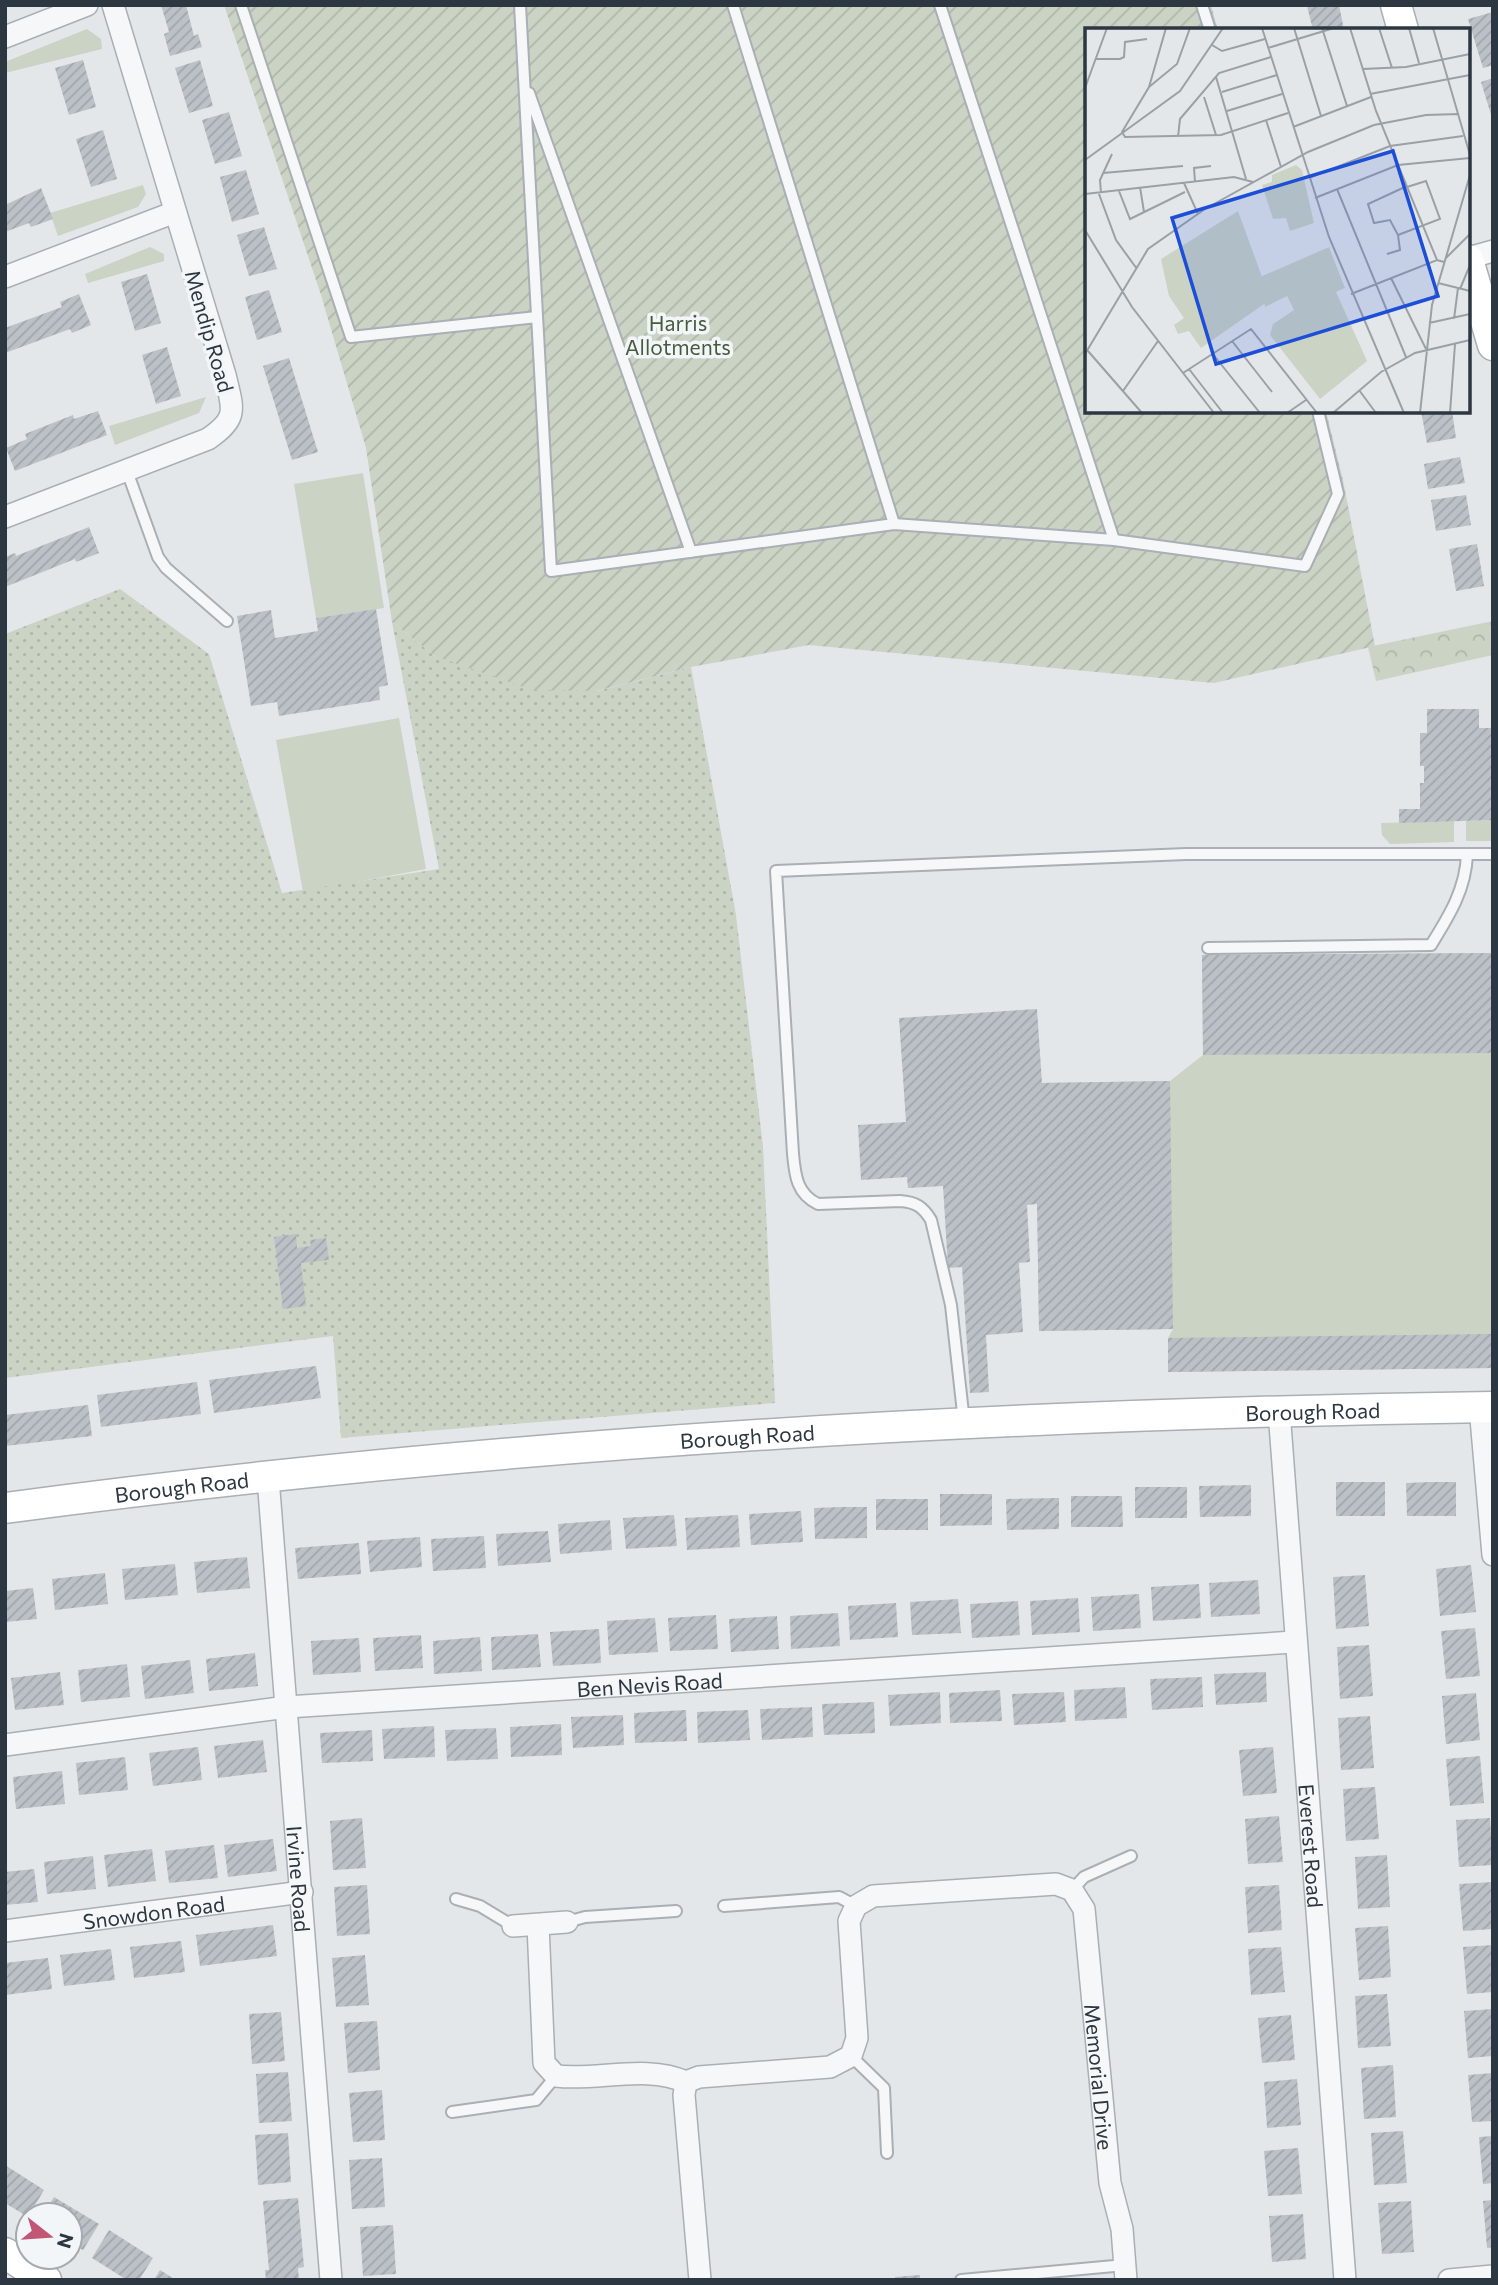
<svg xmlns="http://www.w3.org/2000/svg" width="1498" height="2285" font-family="Commissioner,sans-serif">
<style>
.grass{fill:#cbd3c5}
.forest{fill:url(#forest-crowns)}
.park{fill:url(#park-dots)}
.garden{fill:url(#garden-furrows)}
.building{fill:url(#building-hatch)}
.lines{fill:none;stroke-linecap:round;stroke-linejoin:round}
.lane-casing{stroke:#a9afb4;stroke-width:14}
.street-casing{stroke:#a9afb4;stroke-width:24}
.secondary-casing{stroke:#a9afb4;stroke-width:33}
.lane{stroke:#f6f7f9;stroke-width:10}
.street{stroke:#f6f7f9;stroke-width:21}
.secondary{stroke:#fff;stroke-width:30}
.labels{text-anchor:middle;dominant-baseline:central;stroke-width:7;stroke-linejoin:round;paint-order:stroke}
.park-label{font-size:21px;fill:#465b3b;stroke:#f3f6f8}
.street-label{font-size:21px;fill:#2d3741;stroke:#f3f6f8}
.inset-road{fill:none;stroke:#9aa1a6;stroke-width:2}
.view{fill:#1d4ed8;fill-opacity:0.15;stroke:#1d4ed8;stroke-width:3.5}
.inset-edge{fill:none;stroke:#2d3741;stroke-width:3.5}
</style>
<defs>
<pattern id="forest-crowns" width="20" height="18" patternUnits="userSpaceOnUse" patternTransform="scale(1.75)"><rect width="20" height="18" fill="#cbd3c5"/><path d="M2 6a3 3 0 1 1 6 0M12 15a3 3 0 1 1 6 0" fill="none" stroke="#afb6aa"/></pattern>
<pattern id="park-dots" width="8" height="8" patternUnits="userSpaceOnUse" patternTransform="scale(1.75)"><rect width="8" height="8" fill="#cbd3c5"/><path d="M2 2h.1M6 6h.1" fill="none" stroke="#afb6aa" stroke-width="1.8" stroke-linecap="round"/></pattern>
<pattern id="garden-furrows" width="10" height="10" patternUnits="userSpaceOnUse" patternTransform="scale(1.75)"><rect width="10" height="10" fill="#cbd3c5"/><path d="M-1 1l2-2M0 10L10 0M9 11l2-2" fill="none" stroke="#afb6aa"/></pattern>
<pattern id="building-hatch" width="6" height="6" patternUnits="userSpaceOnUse" patternTransform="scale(1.75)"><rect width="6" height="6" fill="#bbc1c6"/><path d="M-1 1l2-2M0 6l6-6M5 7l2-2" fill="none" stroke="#a1a6ab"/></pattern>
</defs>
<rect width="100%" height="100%" fill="#e3e7ea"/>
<path class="grass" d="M87,29L101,39L102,49L5,73V62Z
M143,185L146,194L138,207L58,236L50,213Z
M150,247L164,254V261L88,283L85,274Z
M206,397L199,413L115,445L109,426Z
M363,473L384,608L316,618L294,484Z
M399,718L426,869L303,892L276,740Z
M1493,820V841H1466V821Z
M1454,821V842L1390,844L1382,835L1381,823Z
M1493,953V1368L1168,1372V1338L1173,1329L1039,1331L1036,1083L1170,1081L1203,1055L1202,955Z"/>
<path class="forest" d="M1493,621V655L1376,681L1368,647Z"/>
<path class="park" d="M120,589L209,654L282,893L439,869L392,622L435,656L598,691L691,667L736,915L763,1147L775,1403L341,1438L333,1336L5,1378V634Z"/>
<path class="garden" d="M224,5H1211L1218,30H1087V411H1326L1343,480L1375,646L1214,683L809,645L691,667L597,691L532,690L435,656L392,622L366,448L321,295Z"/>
<path class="building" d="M161,5H186L194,36L198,34L202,47L170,56L164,34L169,32Z
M1339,5L1344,30H1313L1307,6Z
M1493,12V65L1483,68L1468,19Z
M83,60L96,107L69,115L55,68Z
M200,60L213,106L189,113L175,68Z
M1493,78V118H1492L1481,82Z
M229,112L242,156L215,164L202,120Z
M103,130L117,179L91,187L76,139Z
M246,170L259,214L232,222L220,177Z
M41,188L53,219L31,227L29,223L5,232V205Z
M264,227L277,269L249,276L237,235Z
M147,274L161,323L135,331L121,282Z
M269,290L282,332L257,340L245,297Z
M79,294L91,325L72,333L70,329L5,353V328L62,307L60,302Z
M167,347L181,396L156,404L142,355Z
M289,358L318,452L292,460L263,366Z
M98,411L107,435L15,471L6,448L27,439L25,434L73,415L74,419Z
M1421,411H1452L1456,438L1427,443Z
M1460,457L1465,483L1428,489L1424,464Z
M1466,495L1471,525L1436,531L1431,500Z
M89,527L99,553L76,562L75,559L5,587V557L15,553L16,556Z
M1477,544L1484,586L1456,591L1449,549Z
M376,609L388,685L379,687L380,700L279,716L277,702L251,706L237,616L271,610L275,638L318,631L316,618Z
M1427,709H1479V728H1493V820L1399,823V809H1420V783H1424V766H1420V733H1427Z
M1493,953V1053L1203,1055L1202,955Z
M1037,1009L1042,1083L1170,1081L1173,1329L1039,1331L1037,1204L1027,1205L1030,1262L1019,1263L1023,1332L986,1335L989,1392L970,1393L962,1267L948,1268L943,1186L908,1188L907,1177L861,1180L858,1125L906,1122L899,1018Z
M296,1234L297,1248L311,1246L310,1240L326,1238L329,1260L301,1263L306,1306L283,1309L274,1237Z
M1493,1334V1368L1168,1372V1338Z
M316,1366L321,1398L214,1413L209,1380Z
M197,1382L201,1414L101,1427L97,1395Z
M88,1405L92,1436L5,1446V1415Z
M1336,1482H1385V1516H1336Z
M1431,1482H1456V1516H1407L1406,1483Z
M1251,1485V1516L1200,1517L1199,1486Z
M1135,1487H1187V1518H1135Z
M940,1494H992V1525L940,1526Z
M1071,1496H1122L1123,1527H1071Z
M1059,1498V1529L1007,1530L1006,1499Z
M876,1499H928V1530H876Z
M841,1507H867V1538L815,1539L814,1508Z
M801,1511L803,1542L751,1545L749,1514Z
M674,1515L677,1546L626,1549L623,1518Z
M738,1515L740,1547L687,1550L685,1518Z
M610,1520L612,1550L560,1554L558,1524Z
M548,1531L551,1562L498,1566L496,1534Z
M484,1536L486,1568L433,1571L431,1539Z
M420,1537L422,1567L370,1572L367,1541Z
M359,1543L361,1574L298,1579L295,1548Z
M247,1557L250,1588L197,1593L194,1562Z
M175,1564L178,1595L125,1600L122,1569Z
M1471,1565L1476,1612L1440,1616L1436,1569Z
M105,1573L108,1604L55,1610L52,1579Z
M1365,1575L1369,1626L1336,1629L1333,1577Z
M1258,1580L1260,1614L1211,1617L1209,1583Z
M1199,1584L1201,1618L1153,1621L1151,1587Z
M33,1588L37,1619L5,1622V1591Z
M1139,1594L1141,1628L1093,1631L1091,1597Z
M1078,1598L1080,1632L1032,1635L1030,1601Z
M958,1599L961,1633L912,1635L910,1602Z
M1018,1601L1020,1635L972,1638L970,1604Z
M896,1603L898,1637L850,1640L848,1606Z
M838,1613L840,1646L791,1649L790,1616Z
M716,1615L718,1649L670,1651L668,1618Z
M777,1616L779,1649L731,1652L729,1619Z
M655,1618L658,1652L609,1655L607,1621Z
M1475,1628L1480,1676L1446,1679L1441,1631Z
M599,1629L601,1663L553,1666L550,1632Z
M538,1634L541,1667L492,1670L491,1637Z
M421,1635L423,1668L375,1671L373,1638Z
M480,1637L482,1671L434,1674L433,1641Z
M359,1638L361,1672L313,1675L311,1641Z
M1369,1645L1373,1696L1340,1699L1337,1647Z
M255,1653L258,1686L209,1691L206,1659Z
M190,1660L194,1693L145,1699L141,1666Z
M127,1664L130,1697L81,1702L78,1670Z
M60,1672L64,1705L15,1710L11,1678Z
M1266,1672L1267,1702L1216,1705L1214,1674Z
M1202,1677L1203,1707L1152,1710L1150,1679Z
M1125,1687L1127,1718L1075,1721L1074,1690Z
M1000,1690L1002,1721L950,1723L949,1693Z
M940,1692L941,1723L890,1726L888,1695Z
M1064,1692L1066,1722L1014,1725L1012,1694Z
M1476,1693L1480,1740L1446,1744L1442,1696Z
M874,1702L875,1733L824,1735L822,1704Z
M812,1707L813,1737L762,1740L760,1709Z
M686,1710L687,1741L635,1743L634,1713Z
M748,1710L750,1740L698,1743L697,1712Z
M623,1715L624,1745L573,1748L571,1717Z
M1370,1716L1374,1768L1341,1770L1338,1718Z
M561,1724L562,1755L511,1757L510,1727Z
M434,1726L435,1757L384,1759L382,1729Z
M496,1728L498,1759L447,1761L445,1730Z
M372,1730L373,1761L322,1763L320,1733Z
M263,1740L267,1772L218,1778L214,1746Z
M198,1747L202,1780L153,1786L149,1753Z
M1273,1747L1277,1793L1243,1796L1239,1750Z
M1480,1756L1484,1803L1450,1806L1446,1759Z
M125,1757L128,1790L79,1795L76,1763Z
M62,1771L65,1804L16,1809L13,1777Z
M1375,1787L1379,1839L1346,1841L1343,1789Z
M1279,1816L1283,1862L1248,1864L1245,1819Z
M362,1818L366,1868L333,1870L330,1821Z
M1490,1818L1493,1865L1459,1867L1456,1820Z
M273,1839L277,1871L228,1877L224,1845Z
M214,1845L218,1878L169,1883L165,1851Z
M152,1849L156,1881L108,1887L104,1855Z
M1387,1855L1390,1907L1358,1909L1355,1857Z
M93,1856L96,1889L47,1894L44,1862Z
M34,1869L38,1902L5,1905V1872Z
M1493,1882V1929L1463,1931L1459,1884Z
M367,1885L370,1934L337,1936L334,1887Z
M1279,1885L1282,1930L1248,1933L1245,1887Z
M273,1925L277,1956L200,1966L196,1935Z
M1388,1926L1391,1977L1359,1980L1355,1928Z
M181,1941L185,1972L134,1978L130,1947Z
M1493,1945V1992L1467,1994L1463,1947Z
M1281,1947L1285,1992L1251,1995L1248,1949Z
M111,1949L115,1980L64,1986L60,1955Z
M365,1955L369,2005L336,2007L332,1958Z
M48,1958L52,1989L5,1995V1963Z
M1387,1994L1391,2046L1358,2048L1355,1996Z
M1493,2009V2056L1468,2058L1464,2011Z
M281,2012L285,2061L252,2064L249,2014Z
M1291,2015L1295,2060L1262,2063L1258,2018Z
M377,2021L380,2070L348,2073L344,2023Z
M1393,2065L1396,2117L1364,2119L1361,2068Z
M288,2072L292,2121L259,2123L256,2074Z
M1493,2073V2121L1472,2122L1468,2075Z
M1297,2079L1301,2125L1267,2128L1264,2082Z
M382,2090L385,2140L353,2142L349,2093Z
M1403,2131L1407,2183L1374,2185L1371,2133Z
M288,2133L291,2182L258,2185L255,2135Z
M1493,2136V2183L1483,2184L1479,2137Z
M1298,2148L1302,2194L1268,2196L1264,2151Z
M382,2158L385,2207L352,2209L349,2160Z
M5,2165L44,2190L28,2217L5,2203Z
M54,2197L99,2224L83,2250L70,2242V2215H43Z
M298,2198L304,2267L298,2268L299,2280H266L265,2270H269L263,2201Z
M1493,2200V2247L1487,2248L1483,2201Z
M1411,2201L1414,2252L1382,2254L1378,2203Z
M1303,2214L1306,2259L1272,2262L1269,2216Z
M393,2225L396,2274L363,2276L360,2227Z
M109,2230L153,2258L139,2280H127L92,2258Z
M160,2270L176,2280H154Z
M920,2275V2280H896L895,2277Z"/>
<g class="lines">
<g class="lane-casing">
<path id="lane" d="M241,5L351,337L537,317
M520,5L551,571L894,524L1114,540L940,5
M733,5L894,524
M1202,5L1210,30
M529,93L691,552
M127,471L158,557L166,568L227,621
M1114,540L1305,566L1338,494L1318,411
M1208,948L1431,945C1449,916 1466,889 1467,854
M964,1422L951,1305L931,1220C923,1207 916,1202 900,1201L818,1204C797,1194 795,1176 793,1154L776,871L1186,854H1493
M1072,1890L1084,1877L1131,1856
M456,1899L480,1906L513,1926
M724,1906L839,1897L856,1906
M567,1922L585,1917L676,1911
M851,2056L884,2088L887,2153
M452,2112L536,2100L556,2076
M961,2280L1125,2265"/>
</g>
<g class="street-casing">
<g id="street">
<path d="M5,37L87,5"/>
<path d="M1468,258L1493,251"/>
<path d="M5,277L175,212"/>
<path d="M5,517L208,439C239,418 233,409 225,375L113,5"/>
<path d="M1480,1407L1493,1555"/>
<path id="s1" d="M1279,1411L1345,2280"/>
<path id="s2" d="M268,1478L331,2280"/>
<path id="s3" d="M5,1745L287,1707L1294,1642"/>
<path d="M538,1925L544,2063L556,2076C598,2081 646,2064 686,2082"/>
<path d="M513,1926L567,1922"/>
<path id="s4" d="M5,1931L302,1892"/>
<path id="s5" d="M686,2082L699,2077L830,2067L851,2056L857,2038L849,1921L856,1906L873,1896L1056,1884L1072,1890L1084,1909L1110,2183L1122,2229L1126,2280"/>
<path d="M686,2082L684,2095L700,2280"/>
<path d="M1449,2280L1493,2276"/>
</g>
</g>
<g class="secondary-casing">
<g id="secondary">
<path d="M1396,5L1403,30"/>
<path d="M1468,260L1493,345"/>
<path id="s6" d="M5,1508C498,1442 996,1414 1493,1407"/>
<path d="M5,2253L46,2280"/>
</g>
</g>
<use href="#lane" class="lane"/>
<use href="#street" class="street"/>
<use href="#secondary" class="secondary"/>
</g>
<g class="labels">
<g class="park-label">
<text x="678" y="322">Harris<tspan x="678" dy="24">Allotments</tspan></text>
</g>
<g class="street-label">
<text transform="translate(210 331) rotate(74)">Mendip Road</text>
<text stroke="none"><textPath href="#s6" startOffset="1312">Borough Road</textPath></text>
<text stroke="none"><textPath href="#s6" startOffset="746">Borough Road</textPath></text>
<text stroke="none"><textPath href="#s6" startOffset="178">Borough Road</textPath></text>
<text stroke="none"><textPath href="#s3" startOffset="648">Ben Nevis Road</textPath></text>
<text stroke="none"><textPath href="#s1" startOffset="436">Everest Road</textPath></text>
<text stroke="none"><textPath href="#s2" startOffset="402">Irvine Road</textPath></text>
<text stroke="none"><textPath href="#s4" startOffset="150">Snowdon Road</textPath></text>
<text stroke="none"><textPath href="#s5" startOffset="733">Memorial Drive</textPath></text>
</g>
</g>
<g transform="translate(1085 28)">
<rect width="385" height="385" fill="#e3e7ea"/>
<path d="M211,137L217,142L229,195L205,203L201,190L188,191L177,157L187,154V147Z" fill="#cbd3c5"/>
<path d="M244,219L260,260L251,264L282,333L235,371L185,307L188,296L209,282L202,268L180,279L175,249Z" fill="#cbd3c5"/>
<path d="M153,183L180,257L182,274L116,320L104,303L93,306L89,297L99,290L84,268L76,231Z" fill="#cbd3c5"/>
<path class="inset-road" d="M81,0L64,59L37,104L40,109L136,107L203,85M177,0L244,209L319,385M209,0L236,88M237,0L262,78M265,0L291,83L352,232M294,0L307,40M324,0L334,35M348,0L385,127M127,17L137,23L180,11M183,20L249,0M11,31H35L39,29L40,14L62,11M278,41L321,39L385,26M131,49L161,151M64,59L92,36L105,0M0,60L22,0M137,64L192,47M285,66L385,47M119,69L131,107M142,83L197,66M181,92L196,139M208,99L286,69M93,109L95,91L134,45L186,29M0,132L95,63L138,0M18,145L98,138M224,150L305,118L378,108M110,154L109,140L126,138M99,155L113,186M55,159L59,184M252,161L321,329M34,163L45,191L100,164M16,165L15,152L27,126M0,166L149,149L168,154M14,166L31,212L52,241M230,170L313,137L385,130M0,202L47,279L129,385M313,207L355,191L341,153L322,159M302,226L315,222L313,207L305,192L289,195L283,176L322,158M361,230L385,206M306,250L341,321M353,255L385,263M375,261L385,237M266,266L352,232L359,234M369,291L373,260M344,295L385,286M147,313L187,364M3,323L57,385M127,325L175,385M0,326L63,221L120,181L223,124L289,97L341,87L374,86M104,341L138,385M98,345L166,301L232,385M274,362L291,385M38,363L73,313M202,385L221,372M248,385L296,344L330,325L385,312M335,385L347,277L385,147M365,385L370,316"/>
<path class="view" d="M308,123L353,268L131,336L87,190Z"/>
<rect width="385" height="385" class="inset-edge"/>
</g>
<rect width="1498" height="2285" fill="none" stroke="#2d3741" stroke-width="14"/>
<g transform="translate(49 2236) rotate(107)"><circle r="33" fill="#f3f6f8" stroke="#a4aaaf" stroke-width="2"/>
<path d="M0-5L12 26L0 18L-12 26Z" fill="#c25677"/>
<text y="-10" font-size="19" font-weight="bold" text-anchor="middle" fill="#2d3741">N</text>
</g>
</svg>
